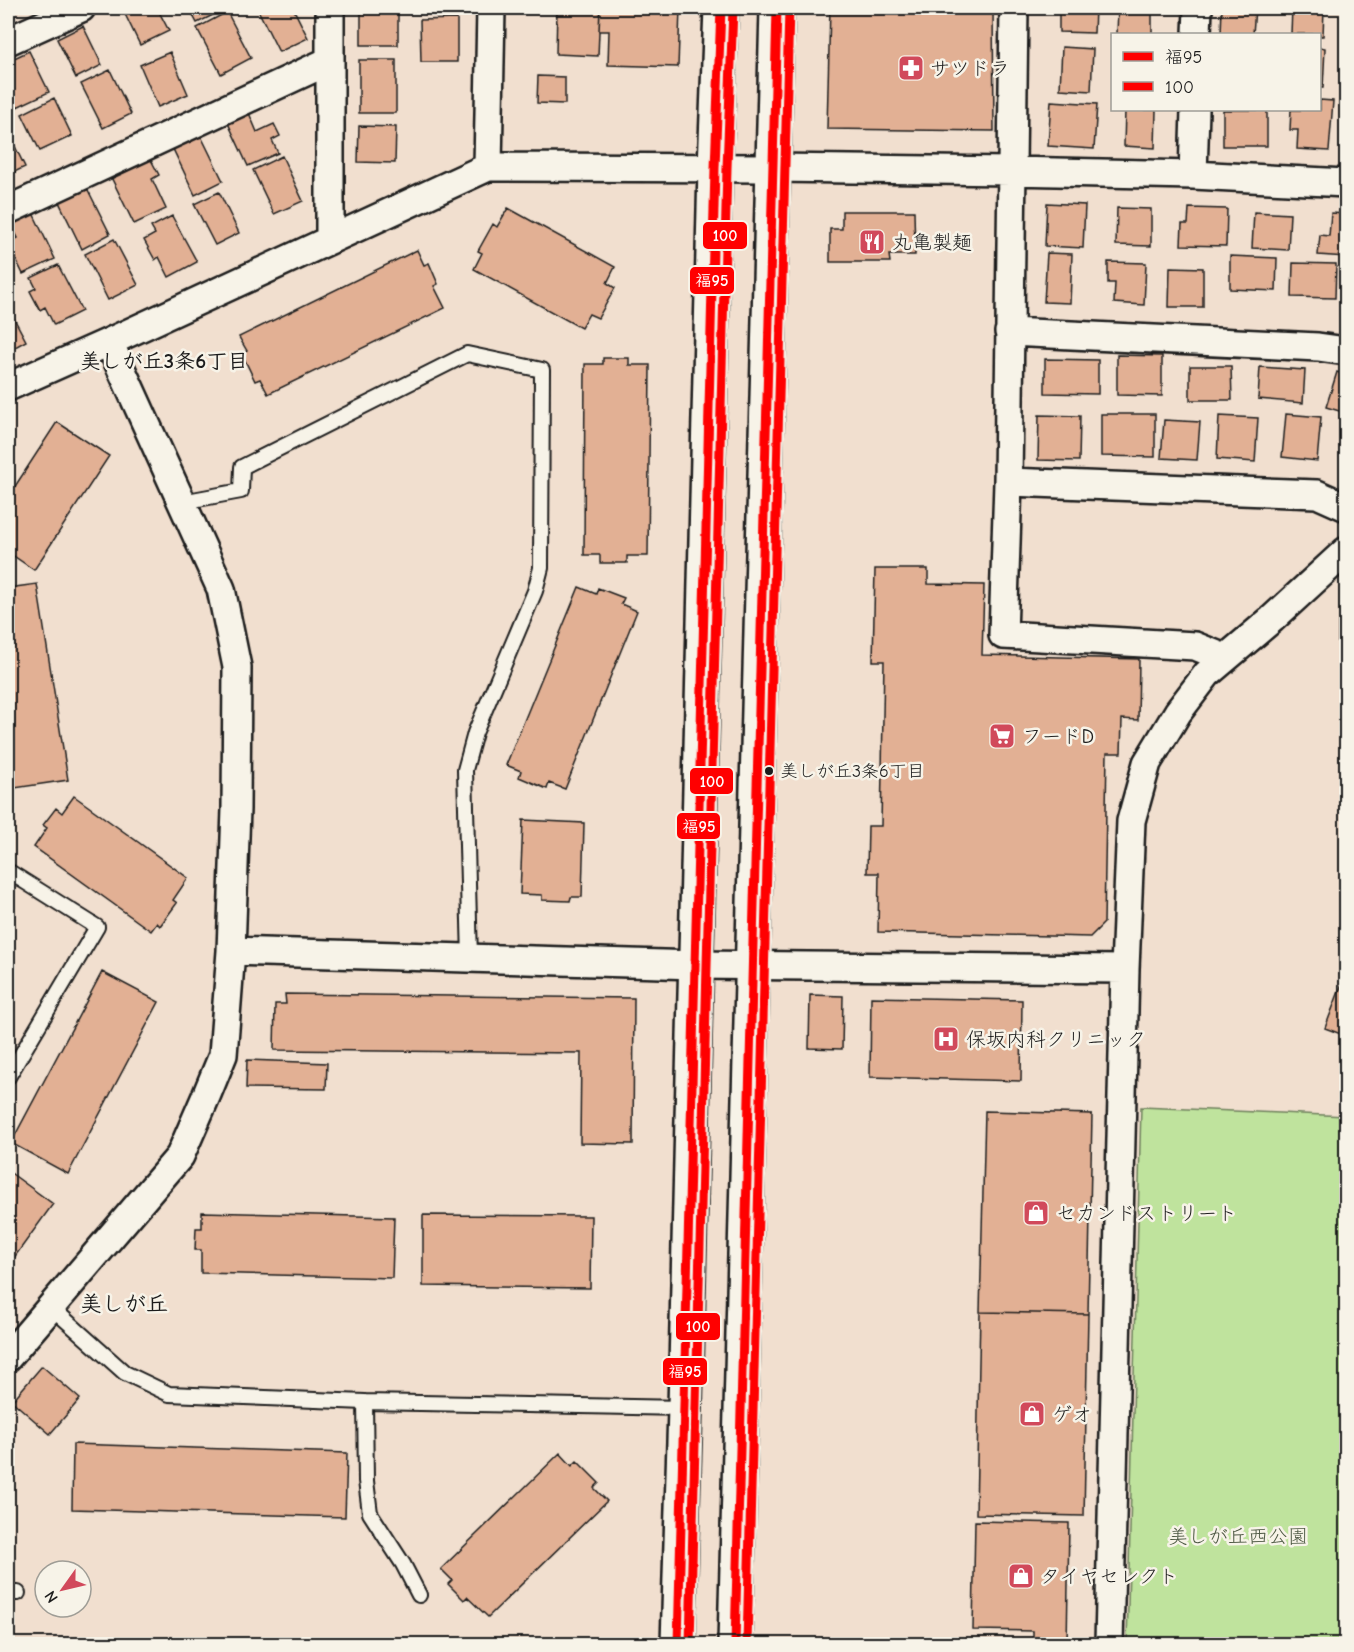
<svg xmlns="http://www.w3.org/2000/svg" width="1354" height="1652" font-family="'Comic Neue','Klee One',sans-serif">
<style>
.green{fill:#bfe39d;stroke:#6e805c;stroke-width:1.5}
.building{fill:#e2b094;stroke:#1c1c1c;stroke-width:1.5}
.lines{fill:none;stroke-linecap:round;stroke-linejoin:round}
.service-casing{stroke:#1c1c1c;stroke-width:18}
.minor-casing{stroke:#1c1c1c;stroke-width:32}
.primary-casing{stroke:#1c1c1c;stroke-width:38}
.service{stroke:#f7f3e8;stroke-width:14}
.minor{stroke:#f7f3e8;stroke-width:27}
.primary{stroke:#f7f3e8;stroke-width:33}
.bus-1-casing{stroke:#f7f3e8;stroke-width:14}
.bus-2-casing{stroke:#f7f3e8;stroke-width:14}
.bus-1{stroke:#f00;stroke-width:9}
.bus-2{stroke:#f00;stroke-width:9}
.bus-dot{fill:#1c1c1c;stroke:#f7f3e8;stroke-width:2}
.labels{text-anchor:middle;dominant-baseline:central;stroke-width:5;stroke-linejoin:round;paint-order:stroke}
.bus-label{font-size:18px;fill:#1c1c1c;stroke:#f7f3e8;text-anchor:start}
.poi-label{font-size:20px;fill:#1c1c1c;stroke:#f7f3e8;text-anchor:start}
.park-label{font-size:20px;fill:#4d5843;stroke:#f7f3e8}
.neighbourhood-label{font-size:21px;font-weight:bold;fill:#1c1c1c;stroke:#f7f3e8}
.quarter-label{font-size:22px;font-weight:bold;fill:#1c1c1c;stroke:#f7f3e8}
.line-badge{stroke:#f7f3e8;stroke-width:2}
.badge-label{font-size:16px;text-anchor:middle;font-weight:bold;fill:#fff}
</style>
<rect width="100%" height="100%" fill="#f1dfcf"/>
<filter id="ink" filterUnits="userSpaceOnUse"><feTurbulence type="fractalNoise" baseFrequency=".0167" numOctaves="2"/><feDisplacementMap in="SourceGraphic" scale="12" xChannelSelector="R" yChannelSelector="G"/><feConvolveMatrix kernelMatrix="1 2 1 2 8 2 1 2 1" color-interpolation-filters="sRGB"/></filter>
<g filter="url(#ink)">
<path class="green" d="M1141,1107L1346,1116V1644H1127Z"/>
<path class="building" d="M122,8H157L169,31L140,45Z
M189,8H227L197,23Z
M257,8H293L308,38L279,52Z
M557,8H600L598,56L556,54Z
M600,8H680L678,67L608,65L609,31H599Z
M830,8H993L994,131L827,129Z
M1059,8H1095L1094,33L1059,32Z
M1118,8H1152V34H1117Z
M1222,8H1255L1253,34H1221Z
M1292,8H1324L1323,36H1320V34H1291Z
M361,10H398V45H361Z
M227,12L251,58L221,74L197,28Z
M457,19V62H421L420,20Z
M83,26L102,65L76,78L57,39Z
M1062,47L1093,49L1091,91L1060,89Z
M1320,47L1325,48L1323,88H1320Z
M29,51L49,92L17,107L8,88V61Z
M170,52L188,94L158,107L140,65Z
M359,60H396V113H359Z
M110,70L131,114L103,128L81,84Z
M538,76L565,77V104L537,103Z
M54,98L72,136L40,151L22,114Z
M1320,100L1333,101L1329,151L1297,149L1298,130H1290L1291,110H1320Z
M1051,101L1097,104L1094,149L1048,146Z
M1125,110H1156L1155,148L1124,146Z
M1223,110H1267V146H1223Z
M249,113L257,132L274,124L280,136L272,140L278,153L248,166L228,123Z
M359,126L396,127L395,163L358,162Z
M8,132L25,167L8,175Z
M201,136L223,181L195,195L173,149Z
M282,156L303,201L274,214L253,170Z
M150,158L159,175L152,179L166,209L134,224L111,177Z
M87,188L110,234L82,249L59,202Z
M219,192L239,233L215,245L194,204Z
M1047,203L1085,205L1083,248L1045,246Z
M508,208L615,267L607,283L615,288L598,318L589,314L581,328L474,269L482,253L478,251L493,224L497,227Z
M1117,208L1151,209V246L1116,245Z
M1189,208L1227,209L1226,246L1181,245L1182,224H1188Z
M842,211H914L915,255H889L890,262H830V229H842Z
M1254,212L1290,214L1288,250L1252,248Z
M33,213L55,259L23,274L8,243L18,238L10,223Z
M1331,213L1346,214V257L1318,255L1320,235L1329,236Z
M172,216L197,262L169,277L159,257L155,260L144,240L155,234L151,227Z
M114,239L138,285L108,300L85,254Z
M417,250L424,265L429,263L438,284L434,286L445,308L268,394L260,379L255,381L242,354L247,351L239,337Z
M1047,253L1072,254L1070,303L1044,302Z
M1230,256L1277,258L1276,291L1230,289Z
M1108,262L1146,263L1144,305L1114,303L1115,283H1108Z
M1293,263L1336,264L1335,298L1292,297Z
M58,265L82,311L54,325L45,307L40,310L30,291L36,288L31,278Z
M1170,267L1203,268V307H1169Z
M8,307L26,341L8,351Z
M1117,355L1162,356V396L1117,395Z
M603,358H629V365H650L648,556H627V563H600V555H584L585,364H603Z
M1045,359L1098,360V394L1045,393Z
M1190,366H1231L1232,400H1190Z
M1260,367L1305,370L1303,403L1258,399Z
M1337,372L1346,375V413L1326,407Z
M1101,414H1155V457L1101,456Z
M1286,414L1321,417L1317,461L1282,457Z
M1039,415L1080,416L1079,461L1038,460Z
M1219,416L1258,418L1255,462L1217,459Z
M1164,420L1200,422L1197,460L1161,458Z
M57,422L109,456L34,570L8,552V497Z
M875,569H928V584L984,585L982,655L1139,659L1138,720L1122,719L1121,753H1107L1104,923L1090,937L878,932L879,873H867L868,826H881L884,661H873Z
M37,584L68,780L8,789V588Z
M579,587L596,594L598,588L624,598L621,604L637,611L565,789L549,783L547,789L519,777L521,771L506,765Z
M1338,622H1346V647H1338Z
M74,796L188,878L173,900L177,903L160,926L157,923L151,931L34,847L47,828L43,825L56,808L62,813Z
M523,820L584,823L582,897H571L570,901L542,900V895L520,894Z
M102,972L159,1002L68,1174L11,1143Z
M1346,973V1036L1325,1028Z
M285,994L634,998L633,1144L580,1143L581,1053L274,1050L275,1004H286Z
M810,995L843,996L842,1049L809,1048Z
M871,997L1022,1000L1021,1081L870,1077Z
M247,1060L327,1063L326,1089L246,1088Z
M985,1111L1092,1114L1088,1314L980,1312Z
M8,1171L53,1204L8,1266Z
M202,1212L394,1217L392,1278L201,1273V1250H195L196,1228H202Z
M423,1215L591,1216L590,1288L423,1286Z
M980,1312L1088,1314L1084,1516L976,1514Z
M42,1366L80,1399L50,1434L12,1401Z
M73,1444L347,1453L345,1517L72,1509Z
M560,1453L572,1466L577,1461L599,1483L594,1488L607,1501L488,1617L467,1597L464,1600L448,1584L452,1580L441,1569Z
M975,1521L1069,1523L1067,1644L1033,1643V1631L973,1630Z"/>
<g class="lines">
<g class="service-casing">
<path id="service" d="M182,502L241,491L242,467L467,354L542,370L541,568L535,591L475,733L465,770L470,959
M8,871L97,927L8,1077
M51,1307L125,1373L169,1394L365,1402L366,1481L370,1513L403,1564L419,1595
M365,1402L685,1408
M8,1593H18"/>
</g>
<g class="minor-casing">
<path id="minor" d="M330,8V240
M1014,8L1008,482L1003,635L1195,646L1225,658
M1197,34L1198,8
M8,41L81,8
M488,167L491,8
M1193,175L1195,110
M8,210L329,61
M1009,332L1318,347L1346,351
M8,387L109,342L488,167L773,168L1011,171L1193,175L1346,183
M1008,482L1317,494L1346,507
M231,951L696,965L1125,969
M8,1357L180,1156L207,1094L223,1055L231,951L236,809L237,667L221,589L109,342
M1109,1644L1125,969L1131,821L1147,763L1178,712L1207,674L1272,619L1346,551"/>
</g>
<g class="primary-casing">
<path id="primary" d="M678,1644L685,1408L715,168L721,8
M735,1644L777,8"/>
</g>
<use href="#service" class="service"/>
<use href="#minor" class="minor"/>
<use href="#primary" class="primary"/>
<g class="bus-1-casing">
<path id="bus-1" d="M678,1644L715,168L721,8
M735,1644L777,8"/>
</g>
<g class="bus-2-casing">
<path id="bus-2" d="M690,1644L727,168L733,8
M747,1644L789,8"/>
</g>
<use href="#bus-1" class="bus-1"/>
<use href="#bus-2" class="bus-2"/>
</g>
</g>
<defs>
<g id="pharmacy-square" transform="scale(1.35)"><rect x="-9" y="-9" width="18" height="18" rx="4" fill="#d1495b" stroke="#f7f3e8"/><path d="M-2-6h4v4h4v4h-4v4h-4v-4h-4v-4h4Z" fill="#fff"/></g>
<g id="restaurant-square" transform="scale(1.35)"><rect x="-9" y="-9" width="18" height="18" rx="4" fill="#d1495b" stroke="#f7f3e8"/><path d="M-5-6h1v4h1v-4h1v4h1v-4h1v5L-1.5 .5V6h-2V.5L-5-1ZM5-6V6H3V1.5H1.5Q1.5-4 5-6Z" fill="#fff"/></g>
<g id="supermarket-square" transform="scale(1.35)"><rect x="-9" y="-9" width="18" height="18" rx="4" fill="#d1495b" stroke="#f7f3e8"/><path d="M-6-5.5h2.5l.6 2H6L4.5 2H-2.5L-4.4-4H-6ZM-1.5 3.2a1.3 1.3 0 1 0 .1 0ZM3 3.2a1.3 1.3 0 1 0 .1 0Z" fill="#fff"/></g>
<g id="hospital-square" transform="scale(1.35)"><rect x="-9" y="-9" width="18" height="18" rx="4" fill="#d1495b" stroke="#f7f3e8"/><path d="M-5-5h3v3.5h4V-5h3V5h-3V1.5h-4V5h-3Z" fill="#fff"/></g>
<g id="shop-square" transform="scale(1.35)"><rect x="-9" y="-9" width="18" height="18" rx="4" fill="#d1495b" stroke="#f7f3e8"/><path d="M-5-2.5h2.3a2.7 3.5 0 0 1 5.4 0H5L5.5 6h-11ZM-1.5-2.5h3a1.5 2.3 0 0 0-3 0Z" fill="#fff"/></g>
</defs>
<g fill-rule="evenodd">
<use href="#pharmacy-square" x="911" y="68"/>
<use href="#restaurant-square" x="872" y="242"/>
<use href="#supermarket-square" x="1002" y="736"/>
<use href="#hospital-square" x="946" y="1039"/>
<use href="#shop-square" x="1036" y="1213"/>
<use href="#shop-square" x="1032" y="1414"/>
<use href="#shop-square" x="1021" y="1576"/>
</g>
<circle class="bus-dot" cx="769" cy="771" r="5"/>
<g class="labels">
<g class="bus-label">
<text x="780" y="771">美しが丘3条6丁目</text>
</g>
<g class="poi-label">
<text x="930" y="68">サツドラ</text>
<text x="892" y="242">丸亀製麺</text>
<text x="1022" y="736">フードD</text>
<text x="966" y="1039">保坂内科クリニック</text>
<text x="1056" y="1213">セカンドストリート</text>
<text x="1052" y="1414">ゲオ</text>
<text x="1040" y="1576">タイヤセレクト</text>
</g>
<g class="park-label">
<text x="1238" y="1536">美しが丘西公園</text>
</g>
<g class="neighbourhood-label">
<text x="164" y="361">美しが丘3条6丁目</text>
</g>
<g class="quarter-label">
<text x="124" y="1304">美しが丘</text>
</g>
</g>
<g class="line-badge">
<rect x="702" y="221" width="46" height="29" rx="6" fill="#f00"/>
<rect x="689" y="266" width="46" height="29" rx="6" fill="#f00"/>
<rect x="689" y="767" width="45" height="28" rx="6" fill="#f00"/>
<rect x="676" y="812" width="45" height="28" rx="6" fill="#f00"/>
<rect x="675" y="1312" width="46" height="29" rx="6" fill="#f00"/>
<rect x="662" y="1357" width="46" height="29" rx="6" fill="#f00"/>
</g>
<g class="badge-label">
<text x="725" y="241">100</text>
<text x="712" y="286">福95</text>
<text x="712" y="787">100</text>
<text x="699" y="832">福95</text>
<text x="698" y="1332">100</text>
<text x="685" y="1377">福95</text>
</g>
<rect width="1354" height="1652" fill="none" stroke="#f7f3e8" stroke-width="30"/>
<rect x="15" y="15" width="1324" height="1622" fill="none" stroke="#1c1c1c" stroke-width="2" filter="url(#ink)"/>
<rect x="1111" y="33" width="210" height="78" fill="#f7f3e8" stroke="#9f9d96" stroke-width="1.5"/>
<rect x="1123" y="52" width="30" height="9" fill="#ff0000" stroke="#9f9d96" stroke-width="1.5"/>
<text x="1165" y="63" font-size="18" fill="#1c1c1c">福95</text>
<rect x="1123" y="82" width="30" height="9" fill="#ff0000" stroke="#9f9d96" stroke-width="1.5"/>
<text x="1165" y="93" font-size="18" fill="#1c1c1c">100</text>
<g transform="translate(63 1589) rotate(236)"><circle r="28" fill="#f7f3e8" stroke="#9f9d96" stroke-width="1.5"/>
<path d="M0-4.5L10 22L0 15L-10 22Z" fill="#d1495b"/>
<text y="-9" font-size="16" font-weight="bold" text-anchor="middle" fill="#1c1c1c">N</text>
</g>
</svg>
